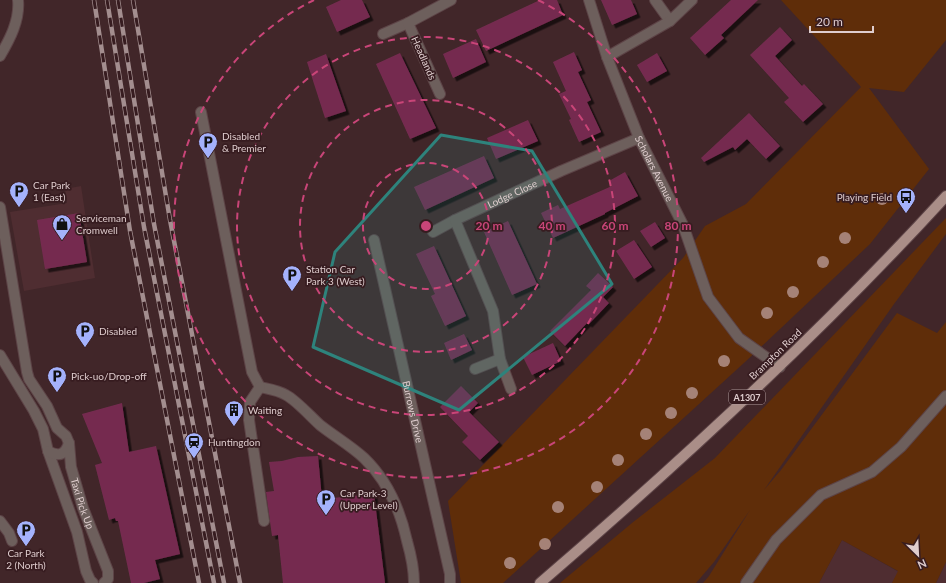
<svg xmlns="http://www.w3.org/2000/svg" width="946" height="583" font-family="Lato,sans-serif">
<style>
.built{fill:#4f2d31}
.green{fill:#5f2d09}
.building{fill:#752c50;filter:url(#shadow)}
.lines{fill:none;stroke-linecap:round;stroke-linejoin:round}
.service-casing{stroke:#5d4447;stroke-width:12}
.minor-casing{stroke:#5d4447;stroke-width:12}
.primary-casing{stroke:#5d4447;stroke-width:12}
.service{stroke:#6d5f5c;stroke-width:10}
.minor{stroke:#6d5f5c;stroke-width:10}
.primary{stroke:#aa8e88;stroke-width:10}
.rail-casing{stroke:#a38e8f;stroke-width:4.5}
.rail{stroke:#371c20;stroke-width:3;stroke-dasharray:9;stroke-linecap:butt}
.tree{fill:#a58277}
.marked{fill:#2e837c;fill-opacity:0.2;stroke:#2e837c;stroke-width:3;stroke-linejoin:round}
.ring{fill:none;stroke:#c94578;stroke-width:2;stroke-dasharray:7 5}
.labels{text-anchor:middle;dominant-baseline:central;stroke-width:3.5;stroke-linejoin:round;paint-order:stroke}
.shield{fill:#371c20;stroke:#ad989a;stroke-width:1}
.shield-label{font-size:9px;font-weight:bold;fill:#dfcdce}
.street-label{font-size:10px;fill:#dfcdce;stroke:#371c20}
.poi-label{font-size:10px;fill:#dfcdce;stroke:#371c20;text-anchor:start}
.centre{fill:#c94578;stroke:#371c20;stroke-width:2}
.ring-label{font-size:12px;text-anchor:middle;font-weight:bold;fill:#c94578;stroke:#371c20;stroke-width:3.5;stroke-linejoin:round;paint-order:stroke}
</style>
<defs>
<filter id="shadow"><feDropShadow dx="3.5" dy="3.5" stdDeviation="0" flood-color="#0009"/></filter>
</defs>
<rect width="100%" height="100%" fill="#412629"/>
<path class="built" d="M81,186L95,278L24,291L10,212L67,203L65,189Z
M842,540L899,572L892,583H819Z
M946,562V583H936Z"/>
<path class="green" d="M781,0H946V40L904,92L869,88L929,169L870,244L745,362L503,583H461L448,501L683,258L705,226L746,204L861,87Z
M946,218V234L894,304L764,490L781,470L897,313L937,333L946,322V562L936,583H892L898,571L842,540L819,583H703L709,576L750,510L714,562L696,583H560L632,523L715,458Z"/>
<path class="building" d="M341,0H362L370,17L337,32L326,7Z
M540,0H557L563,15L486,51L476,30Z
M601,0H631L637,14L612,25Z
M731,0H758L721,35L724,38L705,55L690,38Z
M780,27L792,40L775,56L802,86L804,84L823,104L803,122L784,102L789,98L750,55Z
M476,39L486,62L453,78L443,54Z
M574,52L582,70L578,72L591,100L587,102L601,132L579,142L569,120L571,119L559,94L566,91L553,62Z
M400,53L436,128L410,139L376,64Z
M657,53L667,71L647,82L637,65Z
M326,54L346,111L325,118L307,62Z
M749,113L780,146L766,159L747,139L735,150L733,147L704,162L701,158Z
M528,120L538,141L496,159L487,138Z
M484,156L494,178L425,210L414,187Z
M625,172L638,196L605,213V214L553,238L541,213L558,205L560,209L612,186L609,181Z
M79,213L87,262L45,269L37,220Z
M508,221L537,284L512,295L484,232Z
M655,222L665,238L651,247L640,231Z
M634,240L652,267L634,279L616,251Z
M434,246L466,316L445,326L431,296L435,294L416,254Z
M598,273L613,287L603,297L609,303L589,324L587,323L565,346L550,331L591,290L586,286Z
M464,334L472,350L451,360L444,343Z
M553,343L561,361L532,375L523,357Z
M461,386L478,403L469,412L499,442L480,460L462,442L468,436L440,407Z
M122,403L129,452L156,446L180,554L155,560L160,579L144,583H131L118,521H116L115,518L109,520L95,465L102,463L82,414Z
M318,456L322,499L374,494L385,583H283L278,535L272,536L266,492L274,491L269,462L282,461L298,457Z"/>
<g class="lines">
<g class="service-casing">
<g id="service">
<path d="M0,56C10,39 20,20 18,0"/>
<path d="M201,112L252,372L260,387"/>
<path id="s1" d="M0,207L27,372L29,379L47,406L57,428L66,436L69,443L71,467L83,508L108,571V579L104,583"/>
<path d="M0,355L34,411L43,429L48,451L77,532L86,571L90,580L93,583"/>
<path d="M260,387C269,389 278,390 286,395C296,400 311,417 320,425C334,436 351,446 364,458C388,481 400,509 407,541C411,555 414,569 414,583"/>
<path d="M260,387L250,402L249,420L264,521"/>
<path d="M48,451C59,457 65,455 69,443"/>
<path d="M0,521L9,533L12,541"/>
<path d="M746,583L776,540L821,495L872,472L901,447L946,396"/>
</g>
</g>
<g class="minor-casing">
<g id="minor">
<path id="s2" d="M589,0L607,57L639,138L683,225L708,297L739,338L780,367"/>
<path d="M655,0L670,21"/>
<path d="M383,34L408,23"/>
<path d="M607,57L670,21L692,0"/>
<path d="M440,94L408,23L451,0"/>
<path d="M433,232L455,220"/>
<path id="s3" d="M374,240L450,574V583"/>
<path d="M475,369L500,359"/>
<path id="s4" d="M511,389L500,359L493,311L455,220L561,171L639,138"/>
</g>
</g>
<g class="primary-casing">
<path id="primary" d="M540,583C682,461 820,334 946,196"/>
</g>
<use href="#service" class="service"/>
<use href="#minor" class="minor"/>
<use href="#primary" class="primary"/>
<g class="rail-casing">
<path id="rail" d="M94,0L130,231L199,583
M107,0L144,227L214,583
M118,0L154,224L224,583
M133,0L170,220L240,583"/>
</g>
<use href="#rail" class="rail"/>
</g>
<g class="tree">
<circle cx="882" cy="199" r="6"/>
<circle cx="845" cy="238" r="6"/>
<circle cx="823" cy="262" r="6"/>
<circle cx="793" cy="292" r="6"/>
<circle cx="767" cy="313" r="6"/>
<circle cx="724" cy="361" r="6"/>
<circle cx="692" cy="393" r="6"/>
<circle cx="671" cy="413" r="6"/>
<circle cx="646" cy="434" r="6"/>
<circle cx="618" cy="460" r="6"/>
<circle cx="597" cy="487" r="6"/>
<circle cx="558" cy="507" r="6"/>
<circle cx="545" cy="544" r="6"/>
<circle cx="510" cy="563" r="6"/>
</g>
<path class="marked" d="M441,135L532,151L612,284L459,410L313,347L335,252Z"/>
<g class="ring">
<circle cx="426" cy="226" r="63"/>
<circle cx="426" cy="226" r="126"/>
<circle cx="426" cy="226" r="189"/>
<path d="M538 0A252 252 0 1 1 314 0"/>
</g>
<defs>
<g id="parking-pin" transform="scale(1)"><path d="M0 17L-7.5 6A9.5 9.5 0 1 1 7.5 6Z" fill="#a4b2fc" stroke="#371c20"/><path d="M-3.5-5.5H1a3.5 3.5 0 0 1 0 7H-1V5.5H-3.5ZM-1-3.4V-.6H.8a1.4 1.4 0 0 0 0-2.8Z" fill="#111"/></g>
<g id="bus-pin" transform="scale(1)"><path d="M0 17L-7.5 6A9.5 9.5 0 1 1 7.5 6Z" fill="#a4b2fc" stroke="#371c20"/><path d="M-5-6H5V4H4V6H2V4H-2V6H-4V4H-5ZM-3.5-4V0h7V-4ZM-3.5 1.2v1.5H-2V1.2ZM2 1.2v1.5H3.5V1.2Z" fill="#111"/></g>
<g id="shop-pin" transform="scale(1)"><path d="M0 17L-7.5 6A9.5 9.5 0 1 1 7.5 6Z" fill="#a4b2fc" stroke="#371c20"/><path d="M-5-2.5h2.3a2.7 3.5 0 0 1 5.4 0H5L5.5 6h-11ZM-1.5-2.5h3a1.5 2.3 0 0 0-3 0Z" fill="#111"/></g>
<g id="building-pin" transform="scale(1)"><path d="M0 17L-7.5 6A9.5 9.5 0 1 1 7.5 6Z" fill="#a4b2fc" stroke="#371c20"/><path d="M-4-6H4V6H1V3H-1V6H-4ZM-2.5-4.3h1.7v1.8h-1.7ZM.8-4.3h1.7v1.8H.8ZM-2.5-1h1.7V.8h-1.7ZM.8-1h1.7V.8H.8Z" fill="#111"/></g>
<g id="station-pin" transform="scale(1)"><path d="M0 17L-7.5 6A9.5 9.5 0 1 1 7.5 6Z" fill="#a4b2fc" stroke="#371c20"/><path d="M-3-6H3Q5-6 5-4V2Q5 4 3 4L4.5 6H3L1.5 4h-3L-3 6H-4.5L-3 4Q-5 4-5 2V-4Q-5-6-3-6ZM-3.5-4v3h7v-3ZM-3.5 1v1.5H-2V1ZM2 1v1.5H3.5V1Z" fill="#111"/></g>
</defs>
<g fill-rule="evenodd">
<use href="#parking-pin" x="208" y="142"/>
<use href="#parking-pin" x="19" y="191"/>
<use href="#bus-pin" x="906" y="197"/>
<use href="#shop-pin" x="62" y="224"/>
<use href="#parking-pin" x="292" y="275"/>
<use href="#parking-pin" x="85" y="331"/>
<use href="#parking-pin" x="57" y="376"/>
<use href="#building-pin" x="234" y="410"/>
<use href="#station-pin" x="194" y="442"/>
<use href="#parking-pin" x="326" y="499"/>
<use href="#parking-pin" x="26" y="530"/>
</g>
<g class="labels">
<rect class="shield" x="729" y="390" width="36" height="14" rx="3"/>
<g class="shield-label">
<text x="747" y="397">A1307</text>
</g>
<g class="street-label">
<text transform="translate(424 58) rotate(66)">Headlands</text>
<text stroke="none"><textPath href="#s2" startOffset="181">Scholars Avenue</textPath></text>
<text stroke="none"><textPath href="#s4" startOffset="242">Lodge Close</textPath></text>
<text transform="translate(775 354) rotate(-44)">Brampton Road</text>
<text stroke="none"><textPath href="#s3" startOffset="176">Burrows Drive</textPath></text>
<text stroke="none"><textPath href="#s1" startOffset="313">Taxi Pick Up</textPath></text>
</g>
<g class="poi-label">
<text x="222" y="136">Disabled<tspan x="222" dy="12">&amp; Premier</tspan></text>
<text x="33" y="185">Car Park<tspan x="33" dy="12">1 (East)</tspan></text>
<text x="892" y="197" text-anchor="end">Playing Field</text>
<text x="76" y="218">Serviceman<tspan x="76" dy="12">Cromwell</tspan></text>
<text x="306" y="269">Station Car<tspan x="306" dy="12">Park 3 (West)</tspan></text>
<text x="99" y="331">Disabled</text>
<text x="71" y="376">Pick-uo/Drop-off</text>
<text x="248" y="410">Waiting</text>
<text x="208" y="442">Huntingdon</text>
<text x="340" y="493">Car Park-3<tspan x="340" dy="12">(Upper Level)</tspan></text>
<text x="26" y="553" text-anchor="middle">Car Park<tspan x="26" dy="12">2 (North)</tspan></text>
</g>
</g>
<circle cx="426" cy="226" r="6" class="centre"/>
<g class="ring-label">
<text x="489" y="230">20 m</text>
<text x="552" y="230">40 m</text>
<text x="615" y="230">60 m</text>
<text x="678" y="230">80 m</text>
</g>
<g transform="translate(918 555) rotate(156)" stroke="#371c20" stroke-width="3" paint-order="stroke">
<path d="M0-3L7 15L0 10L-7 15Z" fill="#dfcdce"/>
<text y="-6" font-size="11" font-weight="bold" text-anchor="middle" fill="#dfcdce">N</text>
</g>
<path d="M810 26v6h63v-6" fill="none" stroke="#dfcdce" stroke-width="2"/>
<text x="816" y="26" font-size="12" fill="#dfcdce" stroke="#371c20" stroke-width="3" paint-order="stroke">20 m</text>
</svg>
